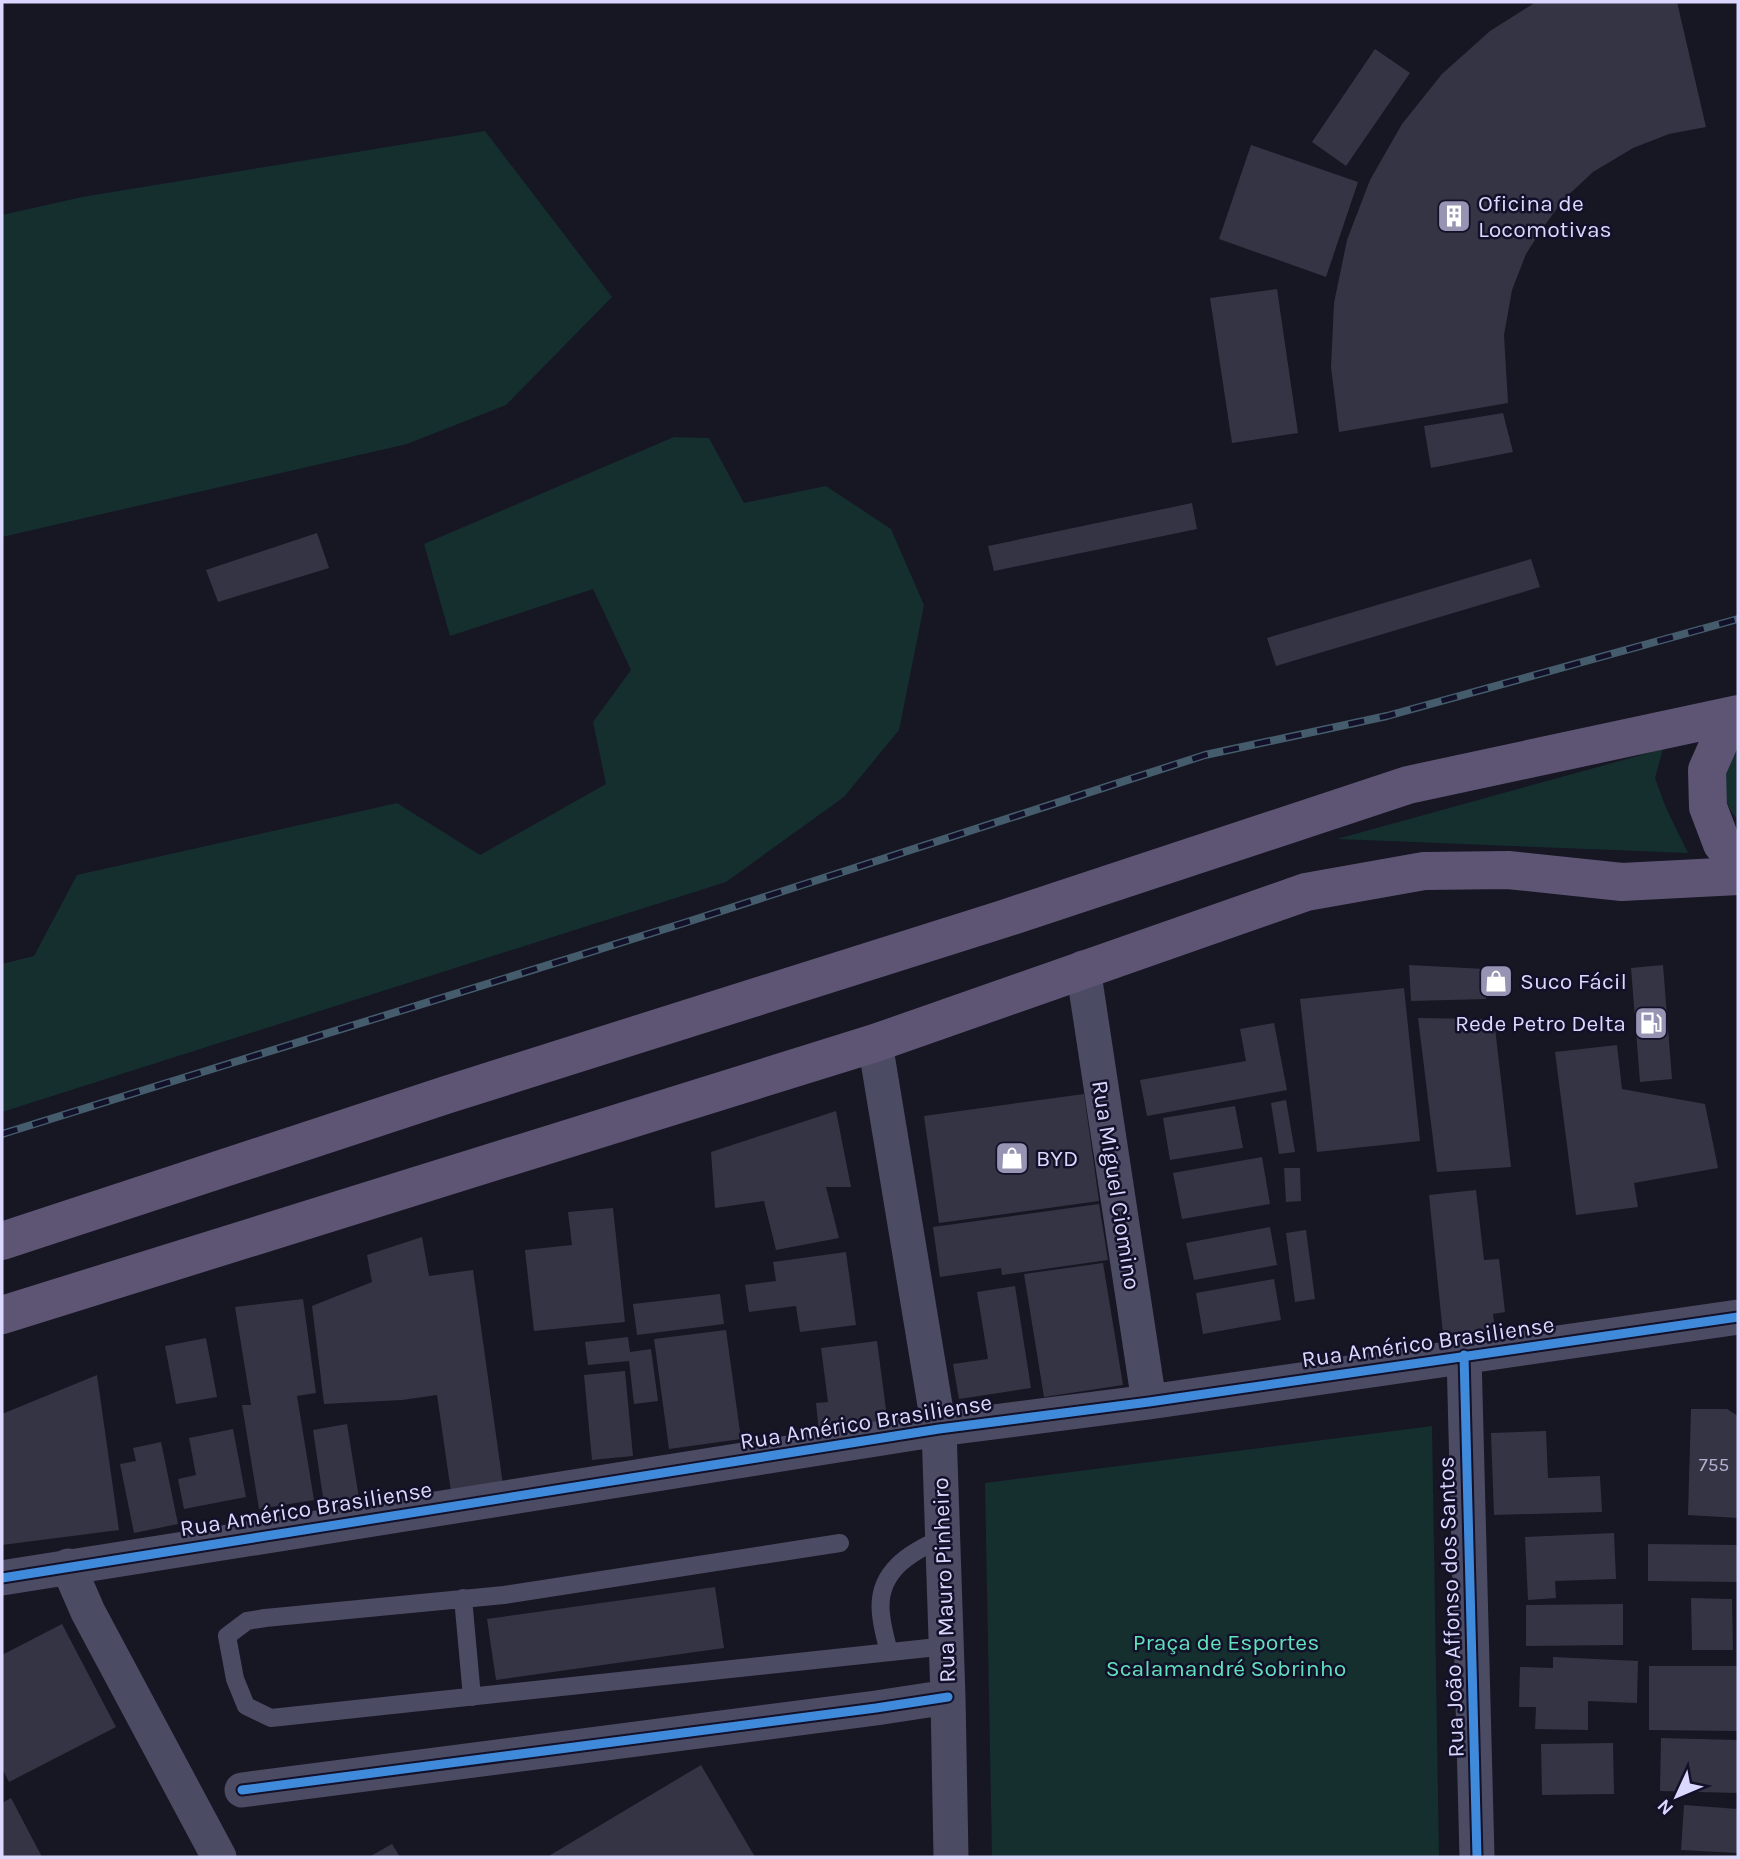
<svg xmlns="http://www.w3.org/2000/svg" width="1740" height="1859" font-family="Karla,sans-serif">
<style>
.green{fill:#142f2e}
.building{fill:#353445}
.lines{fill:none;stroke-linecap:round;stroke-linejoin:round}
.lane{stroke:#4b4b64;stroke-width:18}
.street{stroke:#4b4b64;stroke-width:35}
.primary{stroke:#5e5575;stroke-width:38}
.rail-casing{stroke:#445c6c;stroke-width:8}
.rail{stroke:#131029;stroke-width:5;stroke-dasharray:16;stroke-linecap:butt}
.cycleway-casing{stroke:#131029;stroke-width:13}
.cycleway{stroke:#408adc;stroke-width:9}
.labels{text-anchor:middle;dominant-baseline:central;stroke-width:5;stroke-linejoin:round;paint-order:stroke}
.number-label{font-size:19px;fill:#b2afd0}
.poi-label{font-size:23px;fill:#dbd8ff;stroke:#131029;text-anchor:start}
.street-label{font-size:23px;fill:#dbd8ff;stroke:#131029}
.park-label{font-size:23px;fill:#61e2bc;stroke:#131029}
</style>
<rect width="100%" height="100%" fill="#171623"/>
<path class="green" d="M485,131L612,297L506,405L407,444L2,537V215L82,197Z
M674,437L709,438L744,503L826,486L891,529L924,605L899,730L844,797L726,882L2,1112V964L34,956L77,875L397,803L480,855L606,784L593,722L631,670L593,589L450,636L424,544Z
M1738,739V820C1716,796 1720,764 1738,739Z
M1663,749L1655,778L1666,808L1688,853L1337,839Z
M1432,1426L1439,1857H992L985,1483Z"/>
<path class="building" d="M1536,2H1677L1706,127L1669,134L1633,148L1593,172L1563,200L1540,232L1526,254L1512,290L1504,335L1508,403L1339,432L1331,367L1334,303L1347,240L1370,180L1402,124L1442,74L1490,31Z
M1375,49L1410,73L1346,166L1312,142Z
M1251,145L1358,182L1326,277L1219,239Z
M1277,289L1298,433L1232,443L1210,298Z
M1503,413L1513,452L1431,468L1424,426Z
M1192,503L1197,529L994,571L988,546Z
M317,533L329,568L218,602L206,570Z
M1531,559L1540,587L1276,666L1267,638Z
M1409,965L1485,969L1486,999L1411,1001Z
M1663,965L1672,1079L1640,1082L1631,968Z
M1404,988L1420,1141L1317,1152L1300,999Z
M1418,1018L1494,1019L1511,1167L1437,1172Z
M1274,1023L1287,1090L1147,1116L1140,1080L1246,1061L1240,1029Z
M1617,1045L1622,1089L1705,1104L1718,1168L1634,1183L1638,1207L1576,1215L1555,1052Z
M1084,1094L1099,1201L939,1223L924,1116Z
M1286,1100L1295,1152L1279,1154L1271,1103Z
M1235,1106L1243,1148L1170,1160L1163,1118Z
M836,1111L851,1187H826L839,1238L776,1250L764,1201L715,1208L711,1152Z
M1262,1157L1270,1204L1182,1219L1173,1173Z
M1284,1168H1300L1301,1201L1286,1202Z
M1476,1190L1484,1260L1499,1259L1505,1312L1493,1314L1495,1330L1443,1334L1429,1195Z
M1099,1204L1108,1260L1002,1275L1001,1268L940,1277L933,1227Z
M613,1208L625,1322L534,1331L525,1250L572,1245L568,1212Z
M1270,1227L1277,1265L1194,1280L1186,1243Z
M1306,1230L1315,1299L1295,1302L1286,1233Z
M422,1237L429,1276L473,1270L503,1485L451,1492L437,1395L402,1400L324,1404L312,1306L372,1282L367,1255Z
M846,1252L856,1325L800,1332L796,1306L749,1312L745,1285L776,1281L773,1262Z
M1103,1263L1123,1385L1044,1397L1024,1274Z
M1274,1279L1281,1320L1203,1334L1196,1293Z
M1015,1286L1031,1388L959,1399L953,1364L988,1359L977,1292Z
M720,1294L724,1324L637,1335L633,1304Z
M303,1299L316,1393L297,1396L314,1500L259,1509L242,1405H251L235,1307Z
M726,1330L741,1439L669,1449L654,1339Z
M628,1337L630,1352L651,1349L658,1401L634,1404L629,1361L588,1365L585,1342Z
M206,1338L217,1397L176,1404L165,1346Z
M877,1341L888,1425L819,1433L816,1403L828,1402L821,1348Z
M625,1371L633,1456L592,1460L584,1375Z
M97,1375L119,1530L2,1545V1414Z
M1691,1409H1727L1738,1416V1518L1688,1515Z
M347,1424L359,1498L324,1504L313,1430Z
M233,1429L246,1497L184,1509L178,1479L196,1475L189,1438Z
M1546,1431L1548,1478L1600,1476L1602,1512L1494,1515L1491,1433Z
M161,1442L178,1524L134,1533L120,1464L136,1461L133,1448Z
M1614,1533L1616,1579L1555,1581L1556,1598L1528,1600L1525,1537Z
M1648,1544L1738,1545V1582L1648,1581Z
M715,1587L724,1648L496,1680L487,1619Z
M1691,1598L1732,1599L1733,1650H1692Z
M1623,1604V1645L1526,1646V1605Z
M62,1624L116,1727L9,1782L2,1768V1655Z
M1553,1657L1638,1661L1637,1703L1588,1701V1730L1535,1729L1536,1707H1519L1520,1667L1553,1668Z
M1649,1666H1738V1731L1649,1730Z
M1661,1738L1738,1740V1793L1660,1791Z
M1613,1743L1614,1794L1542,1795L1541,1744Z
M701,1765L755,1857H547Z
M11,1798L42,1857H2V1803Z
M1684,1805L1738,1809V1853L1681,1850Z
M392,1844L400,1857H369Z"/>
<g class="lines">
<path class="lane" d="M840,1543L504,1595L265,1618L247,1621L227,1636L235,1679L246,1706L271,1718L947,1646
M463,1598L472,1697
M889,1652C886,1640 882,1627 881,1614C876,1572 910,1552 943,1538"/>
<path class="street" d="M1083,968L1149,1402
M875,1043L939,1429L948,1697L951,1857
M1464,1355L1477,1857
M68,1566L88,1612L219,1857
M2,1578L939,1429L1149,1402L1738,1317
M242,1790L876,1708L948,1697"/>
<path class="primary" d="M1731,716L1707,770L1708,807L1722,844L1738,860
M2,1241L449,1094L1003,919L1408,785L1738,714
M2,1315L875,1043L1306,892L1424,871L1508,870L1622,882L1738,876"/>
<g class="rail-casing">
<path id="rail" d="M2,1134L684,923L1205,755L1387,716L1738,619"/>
</g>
<use href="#rail" class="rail"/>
<g class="cycleway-casing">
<path id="cycleway" d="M1464,1355L1477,1857
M2,1578L939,1429L1149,1402L1738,1317
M242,1790L876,1708L948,1697"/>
</g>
<use href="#cycleway" class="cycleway"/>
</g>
<defs>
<g id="building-square" transform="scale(1.75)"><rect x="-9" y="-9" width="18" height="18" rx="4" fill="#9694b2" stroke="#131029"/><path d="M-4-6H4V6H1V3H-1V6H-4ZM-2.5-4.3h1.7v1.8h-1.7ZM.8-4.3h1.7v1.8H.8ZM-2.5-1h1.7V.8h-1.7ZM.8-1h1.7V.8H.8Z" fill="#fff"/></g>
<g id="shop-square" transform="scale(1.75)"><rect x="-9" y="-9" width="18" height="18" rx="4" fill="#9694b2" stroke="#131029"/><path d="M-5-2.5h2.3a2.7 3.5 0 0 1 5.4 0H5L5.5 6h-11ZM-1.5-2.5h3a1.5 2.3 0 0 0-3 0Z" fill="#fff"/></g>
<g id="fuel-square" transform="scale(1.75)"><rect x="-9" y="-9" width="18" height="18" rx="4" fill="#9694b2" stroke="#131029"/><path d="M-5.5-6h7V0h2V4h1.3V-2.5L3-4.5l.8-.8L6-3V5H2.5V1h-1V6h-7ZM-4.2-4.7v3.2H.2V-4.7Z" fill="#fff"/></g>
</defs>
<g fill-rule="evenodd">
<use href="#building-square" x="1454" y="216"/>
<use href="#shop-square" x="1496" y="981"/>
<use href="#fuel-square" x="1651" y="1023"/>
<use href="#shop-square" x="1012" y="1158"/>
</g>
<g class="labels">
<g class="number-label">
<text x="1714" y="1465">755</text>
</g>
<g class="poi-label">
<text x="1478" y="203">Oficina de<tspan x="1478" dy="26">Locomotivas</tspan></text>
<text x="1520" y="981">Suco Fácil</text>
<text x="1626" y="1023" text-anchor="end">Rede Petro Delta</text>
<text x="1036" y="1158">BYD</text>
</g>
<g class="street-label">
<text transform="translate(1116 1185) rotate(81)">Rua Miguel Ciomino</text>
<text transform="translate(1428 1342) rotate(-8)">Rua Américo Brasiliense</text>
<text transform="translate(866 1422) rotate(-9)">Rua Américo Brasiliense</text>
<text transform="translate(306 1509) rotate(-9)">Rua Américo Brasiliense</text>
<text transform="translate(944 1580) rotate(-92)">Rua Mauro Pinheiro</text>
<text transform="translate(1451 1607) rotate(-92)">Rua João Affonso dos Santos</text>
</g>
<g class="park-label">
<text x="1226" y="1642">Praça de Esportes<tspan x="1226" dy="26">Scalamandré Sobrinho</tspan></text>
</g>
</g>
<rect width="1740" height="1859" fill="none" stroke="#dbd8ff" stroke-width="7"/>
<g transform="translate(1677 1796) rotate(226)" stroke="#131029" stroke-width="5" paint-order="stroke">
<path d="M0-5L12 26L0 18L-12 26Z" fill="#dbd8ff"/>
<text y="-10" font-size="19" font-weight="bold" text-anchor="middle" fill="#dbd8ff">N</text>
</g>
</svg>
